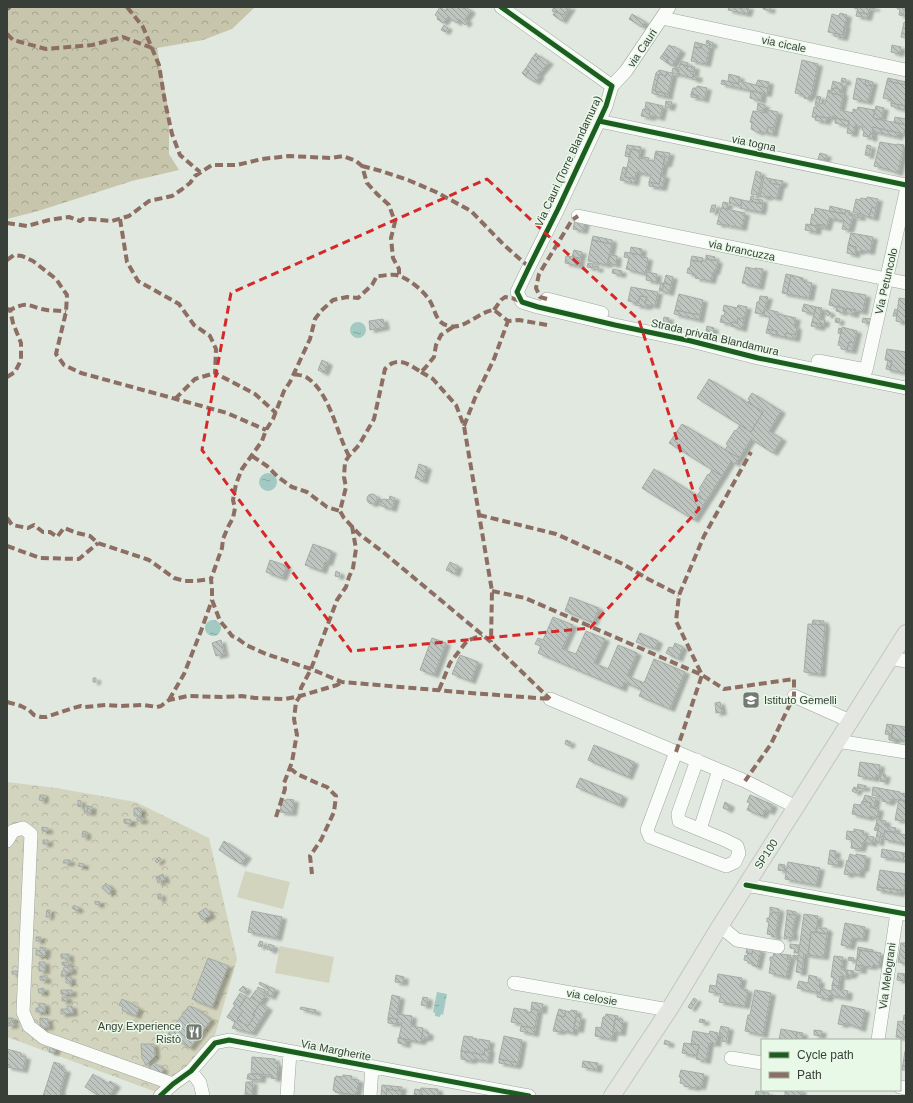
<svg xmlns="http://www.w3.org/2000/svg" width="913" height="1103" font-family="Arial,sans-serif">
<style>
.forest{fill:url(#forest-crowns)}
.park{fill:url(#park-crowns)}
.pitch{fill:#d3d4bd}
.water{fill:url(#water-ripples)}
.building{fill:url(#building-back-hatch);stroke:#a4aca5;filter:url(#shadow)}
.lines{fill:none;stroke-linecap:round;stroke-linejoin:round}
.minor-casing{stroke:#9fa59f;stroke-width:14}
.major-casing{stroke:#c1c6c1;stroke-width:18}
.minor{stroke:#fafcfa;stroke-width:13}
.major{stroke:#e4e6e1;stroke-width:16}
.quiet{stroke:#8d6e63;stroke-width:4;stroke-dasharray:8 4;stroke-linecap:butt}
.cycleway-casing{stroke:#e9f9e8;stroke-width:8}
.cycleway{stroke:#1b5e20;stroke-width:5}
.marked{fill:none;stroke:#d62828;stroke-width:3;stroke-dasharray:8 5;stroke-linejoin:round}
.labels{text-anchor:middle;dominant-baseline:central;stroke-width:3;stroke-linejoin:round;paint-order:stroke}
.street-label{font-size:11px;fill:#383f38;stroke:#e9f9e8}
.poi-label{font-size:11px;fill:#383f38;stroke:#e9f9e8;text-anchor:start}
</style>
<defs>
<pattern id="forest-crowns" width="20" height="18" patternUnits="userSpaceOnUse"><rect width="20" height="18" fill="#c7c6ac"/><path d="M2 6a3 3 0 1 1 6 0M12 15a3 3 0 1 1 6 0" fill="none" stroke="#a3a28d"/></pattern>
<pattern id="park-crowns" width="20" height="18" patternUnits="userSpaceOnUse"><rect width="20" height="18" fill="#d3d4bd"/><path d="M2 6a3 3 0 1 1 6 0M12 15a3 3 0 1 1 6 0" fill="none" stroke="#b6b7a3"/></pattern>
<pattern id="water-ripples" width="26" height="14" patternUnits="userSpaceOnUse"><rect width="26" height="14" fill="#a2cac3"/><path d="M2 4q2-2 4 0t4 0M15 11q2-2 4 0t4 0" fill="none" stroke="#85a59f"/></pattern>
<pattern id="building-back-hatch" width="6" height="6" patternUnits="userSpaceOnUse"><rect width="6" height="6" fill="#bec5c0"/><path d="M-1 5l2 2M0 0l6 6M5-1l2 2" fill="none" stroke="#9ba19d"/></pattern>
<filter id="shadow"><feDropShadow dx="4.5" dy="2.5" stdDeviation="1" flood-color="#0004"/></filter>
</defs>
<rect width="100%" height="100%" fill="#e0e8df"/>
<path class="forest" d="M7,7H255L232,29L203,40L157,48L169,113V154L179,170L132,181L38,211L7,219Z"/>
<path class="park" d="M7,782L56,788L136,802L209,838L237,959L215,1035L181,1072L156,1092L7,1037Z"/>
<path class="pitch" d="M245,871L290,882L283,909L237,897Z
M280,946L334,957L329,983L275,973Z
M207,954L230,963L212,1011L189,1002Z"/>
<path class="water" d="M350 330a8 8 0 1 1 16 0a8 8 0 1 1-16 0Z
M259 482a9 9 0 1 1 18 0a9 9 0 1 1-18 0Z
M205 628a8 8 0 1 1 16 0a8 8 0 1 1-16 0Z
M437,992L447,994L443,1015L441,1014L440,1017L435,1016V1013L433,1012Z"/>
<path class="building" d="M440,7L446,11L447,8L445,7H462L464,9L466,7L471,11L465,19L468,21L465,25L459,19L457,23L448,17L443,23L437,19L438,17L435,15Z
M554,7H571L569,10H568L564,15L552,11Z
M729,7L743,8V7H749L747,14L728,10Z
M763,7H771L770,11L763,9Z
M851,7H875V9L870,8L868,14L857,12L858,9Z
M898,7H905L903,16L899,15L900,9H897Z
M568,10H569L562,21L553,15L555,11L564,15Z
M857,12L868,14L867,18L856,16Z
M840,13L847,15L843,35L828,32L832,14L839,16Z
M632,14L645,22L642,27L629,19Z
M904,22L906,23V38L901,37Z
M444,25L448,28L445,32L441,30Z
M844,26H846L843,38L834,36V33L843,35Z
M707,40L713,43L712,46L706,43Z
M695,42L702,44L701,48L694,47Z
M702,44L710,46L706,64L691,61L694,47L701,48Z
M669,45L673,47L674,46L681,51L672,66L666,62L669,58L663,54Z
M892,45L901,47L899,54L891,52Z
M536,53L539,56L536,61L532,58Z
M663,54L669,58L666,62L660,58Z
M539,56L549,62L538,75L540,76L535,82L525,76L529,71L526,68L532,58L536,61Z
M802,60L818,64L811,96H809L808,99L804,98V95L795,93Z
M681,61L688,63L687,66L680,64Z
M680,64L688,66L687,70L694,72L693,78L678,74L679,70L676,69L677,67L679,68Z
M688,66L695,67L694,72L687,70Z
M526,68L529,71L525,76L522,73Z
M673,68L679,70L678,74H674L672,71Z
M660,70L667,72L666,76L659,74L655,91L668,94V97L654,94L652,93V90L656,73L658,71Z
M667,72L673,73L668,94L655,91L659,74L666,76Z
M729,74L740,77L738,84L728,81Z
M693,75L698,76L697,80L692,79Z
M842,78L846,79V83L841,82Z
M857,78L866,80L865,85L872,86L868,102L853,99Z
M888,78L906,82V85L887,81Z
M722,80L738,84L739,81L768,88L767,94L721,84Z
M758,80L769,82L768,88L756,85Z
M866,80L873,82L872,86L865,85Z
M833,81L843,84L841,93L837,88H834L832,91L831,90Z
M887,81L906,85L905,106L891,103L892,100L883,98Z
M697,86L707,88L704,100L698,98L699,96L691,94L693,88H697Z
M834,88H837L839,89L840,93H843V96L828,92V90L832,91Z
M751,91L762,93L761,101L750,98Z
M828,92L843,96L840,110L853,113V109L857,110L858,107L875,110L873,118L906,125L904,134L873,127L872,134H870L869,137L863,136L864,131L862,130L863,127L855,125L853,134L847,133L849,121L835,118V116H833L832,118L828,117L827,118L816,116V118L812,117L814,107H818V106L815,105L817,96L821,97L819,103L825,104Z
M691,94L699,96L698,98L691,97Z
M666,101L672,102L670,108L665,107Z
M646,102L663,106L660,118L649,115L650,110L645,109Z
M758,103L765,105L764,111L757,110Z
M891,103L905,106L904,110L891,106Z
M876,106L884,108L881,120L873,118Z
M643,109L650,110L649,115L651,116V118L641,116Z
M768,110L778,112L774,128L768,127L767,133L759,131V133L751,129L752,123L750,122L753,111L768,113Z
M816,116L827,118L826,122L815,120Z
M895,117L906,119V125L894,122Z
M836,118L849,121L848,126L835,123Z
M768,127L774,128L773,134L767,133Z
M873,127L899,133L898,137L872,131Z
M870,134H873L872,139L869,138Z
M880,142L897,145V144L904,145L898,173L891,171V170L874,166Z
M627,145L641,147L640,151L631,149L629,157L625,156Z
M867,145L871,146L869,156L865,155Z
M631,149L640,151L639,158L644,159L645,157L649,158L648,160L654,161L655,154L665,157L659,184L649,182L651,175L636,172L635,179L625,177Z
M656,151L670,153L667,164H663L665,157L655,154Z
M820,153L827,155L825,160L818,159Z
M623,167L627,168L625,177L635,179L634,183L620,180Z
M756,171L761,173L760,179H762L758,195L751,194Z
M661,175L665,176L662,188L649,186V182L659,184Z
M764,177L771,179L770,183L780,185L777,198L767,196V198L760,196Z
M771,179L783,181L782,185L770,183Z
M751,196H754L753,199L763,200L762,204L750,201Z
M730,197L742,200L741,206L729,203Z
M867,197L878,199L876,208L872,207L869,217L863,215V214L853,212L856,199L860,200L861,198L867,199Z
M742,200L763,204L761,212L740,208Z
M723,202L728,203L727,209L722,208Z
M712,205H716L714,212H710Z
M830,206L846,210L845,214L829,211Z
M872,207L876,208L874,218L869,217Z
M721,208L745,213L742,228L721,224V225L717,224Z
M815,208L845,214L846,210L850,211L849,215L853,216L849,230L842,229L844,221L829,218L827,226L817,224V226L810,225L812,214L814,215Z
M855,214L861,215V218L854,217Z
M575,220L585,222L583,231L573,229Z
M806,224L817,226L816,232L805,230Z
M817,224L827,226L826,228L817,226Z
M851,233L873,237L870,252L861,250L860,252L856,251V247L848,245Z
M593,236L612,240V244L592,240Z
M592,240L612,244L607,265L588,261Z
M848,245L856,247L855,255L847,253Z
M631,247L642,249L641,255L630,253Z
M574,250L582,252L580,258L572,257Z
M625,252L641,255V257L648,258L645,274L626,269L629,258L624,257Z
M610,255L617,256L616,265L608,263Z
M706,255L715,257L714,261L706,259Z
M566,256L580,258L579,266L565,263Z
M692,256L703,258L702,262L691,260Z
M706,259L718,261L715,272H713L711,281L695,278L696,275L687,273L688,268H690L691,260L702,262V260L705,261Z
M588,263L593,264L592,268L587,267Z
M594,266L599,267L598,270L594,269Z
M746,267L755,269V268L763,269L759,287L742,283Z
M613,269L622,271L621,275L612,273Z
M647,272L657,274L656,282L646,280Z
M786,274L791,275L787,294L782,293Z
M666,275L673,277L671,285L664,283Z
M791,275L803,278L802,281L812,283L809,298L787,294Z
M661,283H664L662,291H659Z
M664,283L671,285L669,293L662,291Z
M631,287L658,292L655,306L645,304L647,297L640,296L638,303L628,301Z
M832,289L866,295L863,312L829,305Z
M679,294L703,300L700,315L675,310Z
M640,296L647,297L645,304L648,305L647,307L635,305L636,302L638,303Z
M760,296L768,297L763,314L755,313L757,302H759Z
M899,298L906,299V323L896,321Z
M804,304L816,307L814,314L802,311Z
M724,305L737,308L738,305L747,307L744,319L738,318L737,323L732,322L731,324L720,322L722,315L724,316L725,312L723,311Z
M837,306L844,308L843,313L836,311Z
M816,307L822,308L819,319L825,320L824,325L812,322Z
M847,308L855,310L854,315L846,313Z
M765,309L778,312V314L796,318L794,326L797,327L796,335L786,333L785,337L776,335L777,331L767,329L770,317L764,316Z
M895,309L898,310L897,316H893Z
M675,310L700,315L699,320L674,314Z
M827,310L831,313L828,316L825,313Z
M664,317L669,318L668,323L663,322Z
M738,318L744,319L742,329L731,326L732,322L737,323Z
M836,318L840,319L839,323L835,322Z
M863,318L871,319L870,324L862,322Z
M383,319L385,327L370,330L369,321Z
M812,322L821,324L820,328L811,326Z
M707,326L714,328L713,332L706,331Z
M842,327L857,331L854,343L849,342L847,350L841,349V346L838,345Z
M839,328L842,329L841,334L838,333Z
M767,329L777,331L776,335L766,333Z
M786,333L796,335L795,339L785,337Z
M849,342L854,343L852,351L847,350Z
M887,349L906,352V366L905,373L890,370L892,361L885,360Z
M322,360L328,363L324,373L318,370Z
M888,360L892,361L890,370L886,369Z
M709,379L763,412L751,432L697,398Z
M752,393L781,411L769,431L782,439L773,453L751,439L739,458L725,450L728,445L726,444L735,430L736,431L740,425L751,432L763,412L748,402L750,400L748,399Z
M682,424L739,458L735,464L731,461L722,476L669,443Z
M419,464L427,467L423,481L415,478Z
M654,469L706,501L694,520L642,488Z
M712,470L722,476L706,501L697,496L701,490L699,489L708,474L709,475Z
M367 499a5 5 0 1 1 10 0a5 5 0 1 1-10 0Z
M390,496L395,498L392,509L381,506L380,503L381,500L384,499L389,500Z
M313,544L332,551L328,563L325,562L322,571L305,565Z
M270,560L287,566L282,578L266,572Z
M450,562L458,566L455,574L446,570Z
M336,571L340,573L339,577L335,576Z
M570,597L599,608L593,623L565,611Z
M553,617L573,625L562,649L576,654L586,631L605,639L594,663L608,669L618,645L637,653L627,676L644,683L654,659L685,672L670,709L639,696L642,690L624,682L622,689L538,653L541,646L535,644L538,638L543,640Z
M813,620L824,621V625L812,624Z
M808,624L825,625L821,674L804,672Z
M640,633L658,641L655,649L636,642Z
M432,638L446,643L434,675L420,670Z
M221,640L224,654L216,656L212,643Z
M675,643L683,647L678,659L666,653L669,647L673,648Z
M460,655L478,662L471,681L452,674Z
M93,678H96V682H93Z
M720,702L722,712L716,713L715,703Z
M887,724L893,725L892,735L885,734Z
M893,725L906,727V741L891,738Z
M889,735H892L891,738L896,739L895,741L889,740Z
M566,740L571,742L569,746L565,744Z
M594,745L634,762L628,777L588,760Z
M860,762L880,765L879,776L876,775L875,779L858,776Z
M881,774L886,775L884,782L880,781Z
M580,778L623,796L619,805L576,787Z
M858,784L866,786L865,789L857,788Z
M854,787L858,789L856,793L852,791Z
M873,787L900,792L899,793L906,794V801L891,799L890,803L882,801V797L872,795Z
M40,795H44L43,801L39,800Z
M750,795L773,805L770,812L765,810L762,816L747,810L750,803L747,802Z
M865,795L876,798L874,808L870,807L871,803L863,801Z
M287,799L294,800L292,813L280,812L282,800H287Z
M899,799L906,801V821L895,820Z
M78,800L81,801V807L78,806Z
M862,801L871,803L870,807L879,809L877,818L870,816L869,818L852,814L854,804L861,805Z
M725,802L730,805L728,810L723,808Z
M85,806H88L87,812H84Z
M88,806L92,807L91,813L87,812Z
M134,808H141V816H134Z
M137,818H143V821H137Z
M124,819L131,820V824L124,823Z
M877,819L886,821L885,826L896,828L895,832L885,831L884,834H881L879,843L875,842L879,825H876Z
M876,825H879L878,831L874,830Z
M42,827L48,828V831H42Z
M854,829L864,831L863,835L867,836L865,842H863L861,849L851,848L852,840L846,839L847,831L854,832Z
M83,831L86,832V837H82Z
M885,831L906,835V844L883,839Z
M867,836L874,837L872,844L865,842Z
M43,840H48V844H43Z
M224,841L247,856L241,864L219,850Z
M882,849L904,853L903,860L881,857Z
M830,850L836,851L835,858H839L838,865L828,864Z
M904,853H906V861L903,860Z
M850,854L856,856V854L866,856L864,869H861L860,875L850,873L849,875L844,874L847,860L848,861Z
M159,857L161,859L157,863L155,861Z
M64,860H70V863H63Z
M788,862L820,868L816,885L785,879Z
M79,863L84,864L83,867L78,866Z
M779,864L785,865L784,871L778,870Z
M880,870L906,874L904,891L877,887Z
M163,874L165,880L162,881L159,876Z
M159,876L160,882L158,883L156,877Z
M106,883L112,889L109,894L102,888Z
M877,887L901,890L900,894L877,890Z
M158,894H161V899H158Z
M95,901L100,902L99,905L95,904Z
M74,905L79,908L77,911L72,908Z
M770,907L779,909V913L773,912L772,914H770Z
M206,908L211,915L202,920L198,913Z
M47,910H50L49,917H46Z
M787,910L796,912V915L787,914Z
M252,911L282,917L277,938L248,932Z
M773,912L779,913L776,930V935H777V937H772V935L767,934L769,922H767V918H769L770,914H772Z
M787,914L796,915L792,932H793V938L787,937V939H784Z
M804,914L818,916L816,932H811L808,955L804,954L802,973L796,972Z
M845,923L865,927L863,939L852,938L850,947L841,945Z
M816,928H826L828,931L827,934L816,932Z
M811,932L827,934L824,957L808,955Z
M36,937H41L40,941H36Z
M260,941L263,942L262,947L258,946Z
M901,943H906V964L898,962Z
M269,944L274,946L272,951L267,949Z
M790,944L799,945L798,953H794L795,949L790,948Z
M40,947L46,948L45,956L36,955V950L40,951Z
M747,947L753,948L752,954L746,953Z
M858,947L873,950V952L860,950L859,958H857Z
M753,949L761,950L757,967L752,965V963H748V961L744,960L745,955L747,956L748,953L752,954Z
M860,950L881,953L879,966L873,965L872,967L856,965L857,958H859Z
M774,953L788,955L787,959L790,960L786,977L769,973L771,961H770V957H773Z
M61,954H69V961H67V958H61Z
M788,955H791L790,960L787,959Z
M793,955L798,956L797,959H793Z
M834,956L843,957L841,969L847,970L846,977L840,976L839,986L832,985L834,978L831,977Z
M849,957L854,958L853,961L848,960Z
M208,958L228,966L212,1007L192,999Z
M39,962H45V971H39Z
M62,962L69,963L68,966L62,965Z
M856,965L862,966V971L855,970Z
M64,967H72V972H66V976H61L62,971H63Z
M847,970L854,971L853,974H851V976L847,975Z
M12,971H18V974H12Z
M898,973L905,974L904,981L897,980Z
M718,974L742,978L740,988L748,990L745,1006L719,1002L721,994L709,992L710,985L716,986Z
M396,975L404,977L403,983L395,982Z
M809,975L817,977L816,980L820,981L819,987L821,988L820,993L797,988L799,981L808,983Z
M40,976L46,977V981L40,980Z
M66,977H71V983H66Z
M260,982L269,987L268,989L259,984Z
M832,985L839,986L838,989L848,991L847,998L829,995L828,999L817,997L818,992L820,993L821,989L832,991Z
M243,986L247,989L244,993L239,990Z
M258,987L265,990L264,993L257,989Z
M270,987L275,989L271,997L266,995Z
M44,988V993H39L38,989Z
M61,990H72V994H61Z
M256,990L265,996L260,1003L251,997Z
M755,990L771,993L763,1035L745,1031L748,1015H750Z
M240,993L246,997L239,1008L243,1011L237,1020L248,1026L255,1015L253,1014L260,1003L268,1008L252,1033L232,1028L235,1022L227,1017L235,1005L233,1004Z
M392,995L400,997L397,1014L412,1016L411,1026L423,1028L421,1042L399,1038L402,1023H397L398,1019L388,1018Z
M62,997H67V1001H62Z
M246,997L250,999L251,997L260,1003L253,1014L255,1015L248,1026L237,1020L243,1011L239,1008Z
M423,997L428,998L427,1006L421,1005Z
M694,998L697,1000L691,1009L688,1007Z
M122,999L134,1005V1006L139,1008L136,1016L122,1010L123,1007L119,1005Z
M532,1002L543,1004L542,1011L531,1009Z
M39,1003L45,1004V1012H36V1008H39Z
M842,1005L865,1010L861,1029L855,1027V1026L844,1023V1025L838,1024Z
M67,1006H72L73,1013L61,1014V1009H67Z
M189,1006L195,1008L211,1020L190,1048L168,1034Z
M301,1007L316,1010V1013L300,1009Z
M514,1008L527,1010V1012L531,1013V1009L538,1010L535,1028L521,1026L522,1024L511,1022Z
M559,1009L566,1011L564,1017L557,1015Z
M571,1010L577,1011L573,1033L561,1030V1032L553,1031L557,1015L564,1017L566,1011L571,1012Z
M606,1014L618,1016L617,1019H615L612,1039L595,1036L596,1027L601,1028L603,1017H605Z
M904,1015L906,1016V1038L896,1037L898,1021L903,1022Z
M576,1016L581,1017L579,1030L574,1029Z
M8,1018H13L14,1021H8Z
M40,1018L48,1019V1024H49V1027H40Z
M388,1018L397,1019L396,1024L388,1023Z
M615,1019L623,1020L621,1033L613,1032Z
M700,1019L705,1020L704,1023L699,1022Z
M13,1022L14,1025L8,1026V1023Z
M521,1026L535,1028L534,1034L520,1031Z
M721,1026L729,1028L726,1042L722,1041L723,1035L719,1034Z
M781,1029L797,1032L796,1040H779Z
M423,1030L426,1032L429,1033L428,1038H425L421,1040Z
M814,1030L822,1031L821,1036L814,1035Z
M693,1031L709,1034L710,1031L718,1033L716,1044L709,1043L706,1061L696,1059L699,1045L691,1044Z
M797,1032L803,1033L802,1040H796Z
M464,1036L473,1037L472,1038L477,1039L476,1041L479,1042V1039L490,1041L488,1050L485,1049L484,1055L461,1051Z
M504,1036L522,1040L518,1063L499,1059Z
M398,1038L406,1039V1045L398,1043Z
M665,1040L670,1042L669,1045L664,1044Z
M684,1043L699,1045L697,1056L682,1053Z
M141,1044H154L155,1056L146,1065L142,1058Z
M50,1046L56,1048L54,1053L49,1052Z
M7,1049L21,1053V1056L26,1057L23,1070L7,1067Z
M485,1049L490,1050L488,1061L474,1059L471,1061L461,1059V1051L484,1055Z
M905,1051H906V1070H902Z
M252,1057L275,1059V1063L278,1064L277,1079L271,1078L272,1075L251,1074Z
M499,1059L518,1063L516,1066L499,1063Z
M583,1061L598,1063L597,1070L582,1067Z
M54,1062L60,1064L59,1068L66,1070L60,1091H61L60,1096H43Z
M154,1063L164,1069L161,1073L148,1069Z
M681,1070L704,1074L701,1087L696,1086V1088L684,1086V1084L680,1083L681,1077H679Z
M93,1074L109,1084L110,1081L116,1085L109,1096H99L85,1087Z
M248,1074H261V1080L247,1079Z
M343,1075L352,1076L351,1079L359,1080L356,1095L335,1092V1091L333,1090L335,1077L336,1078V1076L343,1077Z
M246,1082H253L252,1095H245Z
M382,1085L402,1087L401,1091L387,1089L386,1096H381Z
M421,1088L438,1089V1096H421L422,1090H420Z
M387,1089L401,1091V1096H386Z
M415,1089L420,1090V1096L414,1095Z
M785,1090H802L800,1096H785Z
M756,1091L769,1093L768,1096H755Z"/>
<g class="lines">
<g class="minor-casing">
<path id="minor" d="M501,7L612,86L606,106L558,209L529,267L517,292L522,302L538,307L615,325L691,341L758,358L906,388
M662,18L906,70
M612,86L626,71L669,7
M599,121L906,185
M578,216L906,283
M547,299L602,313
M818,361L866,370L906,192
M890,658L906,661
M794,696L850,721
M550,699L745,781L796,807
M837,741L906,752
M676,752L647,830L650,837L726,866L735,862L739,853L737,846L725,840L679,821L678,814L697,760
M700,829L719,770
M7,841L13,831L23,828L31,834L23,1012L29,1026L44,1038L173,1084
M746,885L906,914
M720,926L737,940L778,947
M514,983L669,1010
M878,1040L897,913
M731,1058L762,1063
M191,1071L200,1083L203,1096
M900,1087L906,1088
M160,1096L173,1084L191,1071L215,1043L229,1040L529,1096
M287,1096L290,1052
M370,1096L372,1067"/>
</g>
<g class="major-casing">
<path id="major" d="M612,1096L669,1010L720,926L796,807L906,633"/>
</g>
<use href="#minor" class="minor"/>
<use href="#major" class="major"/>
<path class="quiet" d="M127,7L143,27L159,65L165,102L172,134L180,155L200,172
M7,9L10,7
M7,34L13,40L46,49L92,45L123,37L152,48
M362,166L381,171L408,180L436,192L471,211L504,245L529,267
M120,219L127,262L138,281L179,304L194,325L210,336L216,349L215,373L255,394L276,413
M7,223L27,226L49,220L69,217L80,221L83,219H91L112,221L129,216L149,201L172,196L181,190L190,183L195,176L212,165H237L262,159L289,156L331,158L343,156L356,161L362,166L367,183L377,194L389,205L395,222L391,238L393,258L399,269V277
M7,260L14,255L22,256L33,261L56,279L67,295L66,312L56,354L64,365L81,373L227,413L266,430
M547,299L540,297L536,288L539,274L572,220L578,216
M7,309L10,310C30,300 28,307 47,310C53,311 59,310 66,312
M494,310L501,300L505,297L512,298L522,302
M547,325L519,320L508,321L494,310C480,311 464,330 449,326C435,323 436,311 430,301C424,291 407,277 396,275C390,274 383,276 377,276L372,285L358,298L347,297L333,300L321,311L315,319L310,339L290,382L284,391L273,419L266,430L262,441L242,469L236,484L233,500L235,508L233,518L228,527L223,539L222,548L211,579L212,590V600L220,621L226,628L232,636L237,638L246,645L266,654L311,669L342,682L471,693L550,699
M453,327L441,335L436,345L434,357L425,368L421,372C413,367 403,359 393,363C390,364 387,367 385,369L374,419L359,445L349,456L345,462L344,477L346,487L340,511L344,518L359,534L383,552L491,642L550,699
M421,372L433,379L456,405L464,426L492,591L491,642
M294,374C297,375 302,375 306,377C330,392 336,432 349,456
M7,377L15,372L21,360V343L13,323L10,310
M175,399L195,379L215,373
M464,426L475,398L494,359L508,321
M252,456L267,466L278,477L292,487L307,492L327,507L340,511
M479,515L556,534L623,564L648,579L679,595
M7,518L12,525L28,528L34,525L43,532H50L57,537L64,528L77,533L90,536L98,543L149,560L174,578L185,581H195L211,579
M7,546L40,558L79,559L98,543
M492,591L525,598L702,675L724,689L794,679V696L771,744L745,781
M439,690L450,663L467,641L482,635
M169,700L184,674L201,631L212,600
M7,702L21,706L29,710L34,715L41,717H46L73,708L81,706L85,707L106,705L120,706L144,705L157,707L161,706L169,700L188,696L222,697L242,696L255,698L285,699L300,696L317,691L337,685L342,682
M676,752L702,675L676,621L679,595L704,536L751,452
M290,768L297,774L317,783L327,787L336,796L334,812L321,840L310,856L312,874
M276,817L285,789L284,783L286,778L292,762L296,739L297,735L294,719L296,702L300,696L301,688L311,669L337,600L346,587L349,577L353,568L356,549L352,526"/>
<g class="cycleway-casing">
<path id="cycleway" d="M501,7L612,86L606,106L558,209L529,267L517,292L522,302L538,307L615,325L691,341L758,358L906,388
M599,121L906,185
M746,885L906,914
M160,1096L173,1084L191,1071L215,1043L229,1040L529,1096"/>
</g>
<use href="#cycleway" class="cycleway"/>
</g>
<path class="marked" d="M487,179L639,320L699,509L590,628L351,651L202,450L231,293Z"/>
<defs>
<g id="school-square" transform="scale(0.9)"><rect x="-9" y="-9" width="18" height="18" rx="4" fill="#737a72" stroke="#e9f9e8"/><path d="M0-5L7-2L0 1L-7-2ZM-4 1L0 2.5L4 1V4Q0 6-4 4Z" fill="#fff"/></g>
<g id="restaurant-square" transform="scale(0.9)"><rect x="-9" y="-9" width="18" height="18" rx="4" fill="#737a72" stroke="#e9f9e8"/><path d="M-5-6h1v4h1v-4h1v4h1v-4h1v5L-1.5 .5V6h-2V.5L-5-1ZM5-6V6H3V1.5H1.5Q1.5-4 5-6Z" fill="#fff"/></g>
</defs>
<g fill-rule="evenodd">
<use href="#school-square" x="751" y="700"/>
<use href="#restaurant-square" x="194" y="1032"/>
</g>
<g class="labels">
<g class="street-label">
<text transform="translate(784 44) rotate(12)">via cicale</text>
<text transform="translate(642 48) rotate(-56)">via Cauri</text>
<text transform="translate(754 143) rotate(12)">via togna</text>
<text transform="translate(568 161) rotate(-65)">Via Cauri (Torre Blandamura)</text>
<text transform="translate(742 250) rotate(12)">via brancuzza</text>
<text transform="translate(886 281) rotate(-77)">Via Petuncolo</text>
<text transform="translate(715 337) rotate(13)">Strada privata Blandamura</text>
<text transform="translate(766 854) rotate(-57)">SP100</text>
<text transform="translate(887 976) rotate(-82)">Via Melograni</text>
<text transform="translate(592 997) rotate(10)">via celosie</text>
<text transform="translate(336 1050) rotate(11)">Via Margherite</text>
</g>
<g class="poi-label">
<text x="764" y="700">Istituto Gemelli</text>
<text x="181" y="1026" text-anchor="end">Angy Experience<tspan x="181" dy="13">Ristò</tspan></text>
</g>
</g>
<rect width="913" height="1103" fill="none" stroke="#383f38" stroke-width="16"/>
<rect x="761" y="1039" width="140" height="52" fill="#e9f9e8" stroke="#a2afa2"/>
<rect x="769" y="1052" width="20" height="6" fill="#1b5e20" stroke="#a2afa2"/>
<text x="797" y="1059" font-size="12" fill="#383f38">Cycle path</text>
<rect x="769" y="1072" width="20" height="6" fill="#8d6e63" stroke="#a2afa2"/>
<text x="797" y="1079" font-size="12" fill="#383f38">Path</text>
</svg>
